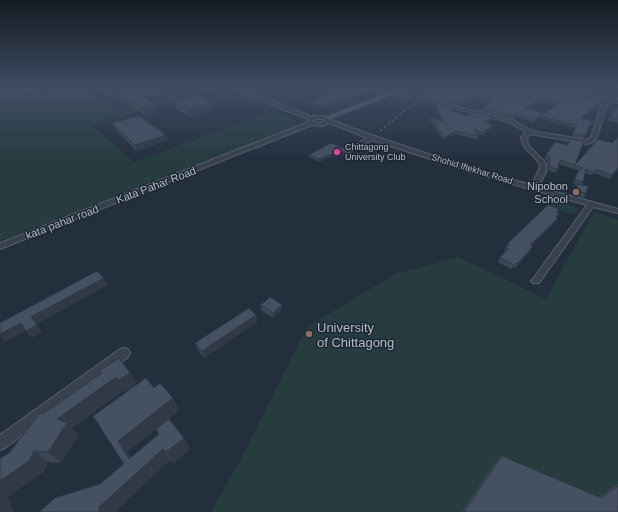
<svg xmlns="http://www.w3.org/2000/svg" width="618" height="512" font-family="Arial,sans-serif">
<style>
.green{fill:#263c3f}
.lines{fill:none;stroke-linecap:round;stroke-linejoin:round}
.stream{stroke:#394c67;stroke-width:1.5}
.minor-casing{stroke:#565f6c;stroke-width:2}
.major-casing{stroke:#414a57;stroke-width:2}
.minor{fill:#38414e;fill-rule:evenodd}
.major{fill:#56606e;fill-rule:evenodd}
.rail{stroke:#5a6575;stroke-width:1.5;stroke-dasharray:2.5 2.5;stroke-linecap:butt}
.wall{fill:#3b4654;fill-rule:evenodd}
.shaded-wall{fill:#303945}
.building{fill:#455162;stroke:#303945}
.hotel-dot{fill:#d1479c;stroke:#1d2633;stroke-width:1.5}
.education-dot{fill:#8d6e63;stroke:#1d2633;stroke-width:1.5}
.labels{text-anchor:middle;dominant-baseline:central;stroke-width:3;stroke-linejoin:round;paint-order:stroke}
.far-poi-label{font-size:9px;fill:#b4bcc9;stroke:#1d2633;text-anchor:start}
.far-street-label{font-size:9px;fill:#b4bcc9;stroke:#1d2633}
.street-label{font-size:11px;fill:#b4bcc9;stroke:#1d2633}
.poi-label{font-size:11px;fill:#b4bcc9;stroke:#1d2633;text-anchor:end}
.near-poi-label{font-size:13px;fill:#b4bcc9;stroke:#1d2633;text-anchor:start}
</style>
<rect width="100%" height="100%" fill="#242f3e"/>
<path class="green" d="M52,88H92L90,91L118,109L200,88H214L217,89L92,125L134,162L274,111L296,120V126L0,241V99Z
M539,194L578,208L575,215L535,201Z
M594,212L618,220V499L466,512H211L242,457L307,327L395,274L458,257L546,299Z"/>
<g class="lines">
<path class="stream" d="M0,94L29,88
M0,98L45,88"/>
<g class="minor-casing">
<path id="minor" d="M27,88H34L0,96V94Z
M233,88H238L311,116H327L331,120C397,145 464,166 532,185L540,167C538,154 523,154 521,137L526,132L509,122L436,104V102L513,120L532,131L587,140L591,137L603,101L581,95L571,88H575L590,95L618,99V103L608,101L597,137L593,142L587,144L531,134L527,137L528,145L546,163V172L538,187L618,209V213L593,207L539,283H533L531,281L533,279L587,205L470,172L372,140L350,152H346V150L367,138L330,123L322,126L312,125L0,249V243L308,122L307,121L309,119L258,100ZM315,119H324L326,121L317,123L313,121Z
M391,92L410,96L408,97H400L398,95L389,94V93Z
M124,348L128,349L130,353L128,357L5,448L0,450V435L120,349Z"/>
</g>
<g class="major-casing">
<path id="major" d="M398,88H405L379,100L329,119L324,118Z"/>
</g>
<use href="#minor" class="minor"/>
<use href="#major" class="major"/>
<path class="rail" d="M380,131L433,88"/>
</g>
<path class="wall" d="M99,88H161H159L161,96L147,99L154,104L157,113L145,116L120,98L116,99Z
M328,88H381L323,109L310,103V101L327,94H326V91L331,89Z
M563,88L562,90L560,91L601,104L582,118L594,122L593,124L588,128L584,138L572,136L575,128L539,118L533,122L517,117L513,118L480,111L481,108L492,102L477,98L461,106L436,101V103L454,110L452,111L468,116L494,117L493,120L487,123L492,128L482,135L476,133L478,136L477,139L454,134L444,140L430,120L431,117L442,121L434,104L417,100V97ZM542,100L559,104L544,114L527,108Z
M174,102H212L213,109L189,117L176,109Z
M618,107V123L607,120L609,117Z
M112,123L166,135L168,140L137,151L114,128Z
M345,153L336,158L333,156L319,162L309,157V155Z
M546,155L575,165L618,170L610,179L594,173L591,175L585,173L583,182L582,185L586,193L584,198L574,195L577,185L573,184L575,177L577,173L579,171L559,164L558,169L556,173L548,171L547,160L544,159Z
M559,209L557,212V217L556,222L531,246V251L515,268L513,267L511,269L498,262L500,257L505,253L504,252L507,244Z
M261,305L282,309L273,318L261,310Z
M256,315L257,322L204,358L198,350L195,343Z
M99,371L130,373L137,385L154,388L173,398L179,411L127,452L131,458L159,434L190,449L174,463L170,460L115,512H39L100,484L124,464L126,392L124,390L72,428L78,435L61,463L48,462L43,472L8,497L14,512H0L10,452L43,414L101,374Z
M502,456L599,497L618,484V512H462L493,466Z"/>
<path class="shaded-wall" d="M151,88H161H159L161,96L140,101L137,93Z
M378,88H381L323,109V106Z
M117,90L120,98L116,99L113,91Z
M478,95L477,98L461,106V104Z
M544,97L542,100L524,110L525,108Z
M602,101L601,104L579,120L580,118Z
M212,102L213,109L189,117L188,109Z
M154,104L157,113L145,116L143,107Z
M455,107L454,110L449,113V110Z
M518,114L517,117L513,118L514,116Z
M540,116L539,118L533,122L535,119Z
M494,117L493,120L484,124V122Z
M493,125L492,128L482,135L483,132Z
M455,131L454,134L444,140L445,137Z
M166,135L168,140L137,151L135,145Z
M345,151V153L336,158V156Z
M333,154V156L319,162V159Z
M618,168V170L610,179L612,175Z
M558,218L556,222L528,249L530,245Z
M533,246L531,251L515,268L517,264Z
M104,278L108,285L37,324L42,332L32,338L26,331L31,317Z
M282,305V309L273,318V313Z
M256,315L257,322L204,358L202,351Z
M21,323L27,330L5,342L0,336V334Z
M130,373L137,386L126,392L118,380Z
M116,377L124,390L72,428L78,435L61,463L48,452L57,419Z
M173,398L179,411L127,452L138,470L129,459L118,441Z
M184,438L190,449L174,463L166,452Z
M163,449L170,460L115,512H100L99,507Z
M34,451L48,462L43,472L8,497L14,512H1L0,510V481Z"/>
<path class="building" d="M108,88H158L137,93L154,104L143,107L117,90L113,91Z
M332,88H378L323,106L310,101L330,93L326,91L333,88Z
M433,88H563L558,90L602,101L580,118L594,122L589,126L586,135L573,133L577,125L540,116L562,102L544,97L525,108L544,113L535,119L518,114L514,116L481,108L495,100L478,95L461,104L436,98V103L455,107L449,110L468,116L474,112L494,117L484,122L493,125L483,132L474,129L478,136L455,131L445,137L431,117L444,122L435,102L417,97Z
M199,95L212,102L188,109L174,102Z
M618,107V119L609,117Z
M139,116L166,135L135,145L112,123Z
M618,137V168L612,175L596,169L593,172L586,169L583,182L575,180L577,173L583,168L560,160L558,169L550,167L549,156L546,155L555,142L568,145L571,139L584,141L575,165L598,139L612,143Z
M331,143L345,149V151L336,156L333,154L319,159L309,155Z
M578,184L588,186L586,193L576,191Z
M548,205L559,209L556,212L559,213L556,217L558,218L530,245L533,246L517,264L515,263L513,265L500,257L509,249L506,248L509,245L507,244Z
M97,271L104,278L31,317L37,325L26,331L21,323L0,334V323Z
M270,297L282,305L273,313L261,305Z
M249,308L256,315L202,351L195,343Z
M119,358L130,373L118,380L116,377L57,419L67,423L48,452L34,451L29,461L0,481V459L10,452L40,413L43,414L102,373L99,371Z
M146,378L154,388L160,383L173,398L118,441L129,459L159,434L156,429L169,419L184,438L166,452L163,449L99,507L100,512H39L55,498L100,484L124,464L93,416Z
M502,456L601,498L618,486V512H464Z"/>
<linearGradient id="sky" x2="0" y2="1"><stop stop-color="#141a22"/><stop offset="0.55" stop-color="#3f4d63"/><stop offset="1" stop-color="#3f4d63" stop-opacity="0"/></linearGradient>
<rect width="618" height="159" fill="url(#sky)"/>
<circle class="hotel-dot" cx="337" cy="152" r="4"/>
<g class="education-dot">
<circle cx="576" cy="192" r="4"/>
<circle cx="309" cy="334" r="4"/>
</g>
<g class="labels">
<g class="far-poi-label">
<text x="345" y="147">Chittagong<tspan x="345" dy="10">University Club</tspan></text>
</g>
<g class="far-street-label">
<text transform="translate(472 169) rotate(17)">Shohid Iftekhar Road</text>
</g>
<g class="street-label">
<text transform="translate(156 185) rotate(-21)">Kata Pahar Road</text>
<text transform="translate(62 222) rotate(-21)">kata pahar road</text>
</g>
<g class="poi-label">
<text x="568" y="186">Nipobon<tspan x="568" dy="13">School</tspan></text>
</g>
<g class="near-poi-label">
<text x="317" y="327">University<tspan x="317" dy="15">of Chittagong</tspan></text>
</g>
</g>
</svg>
